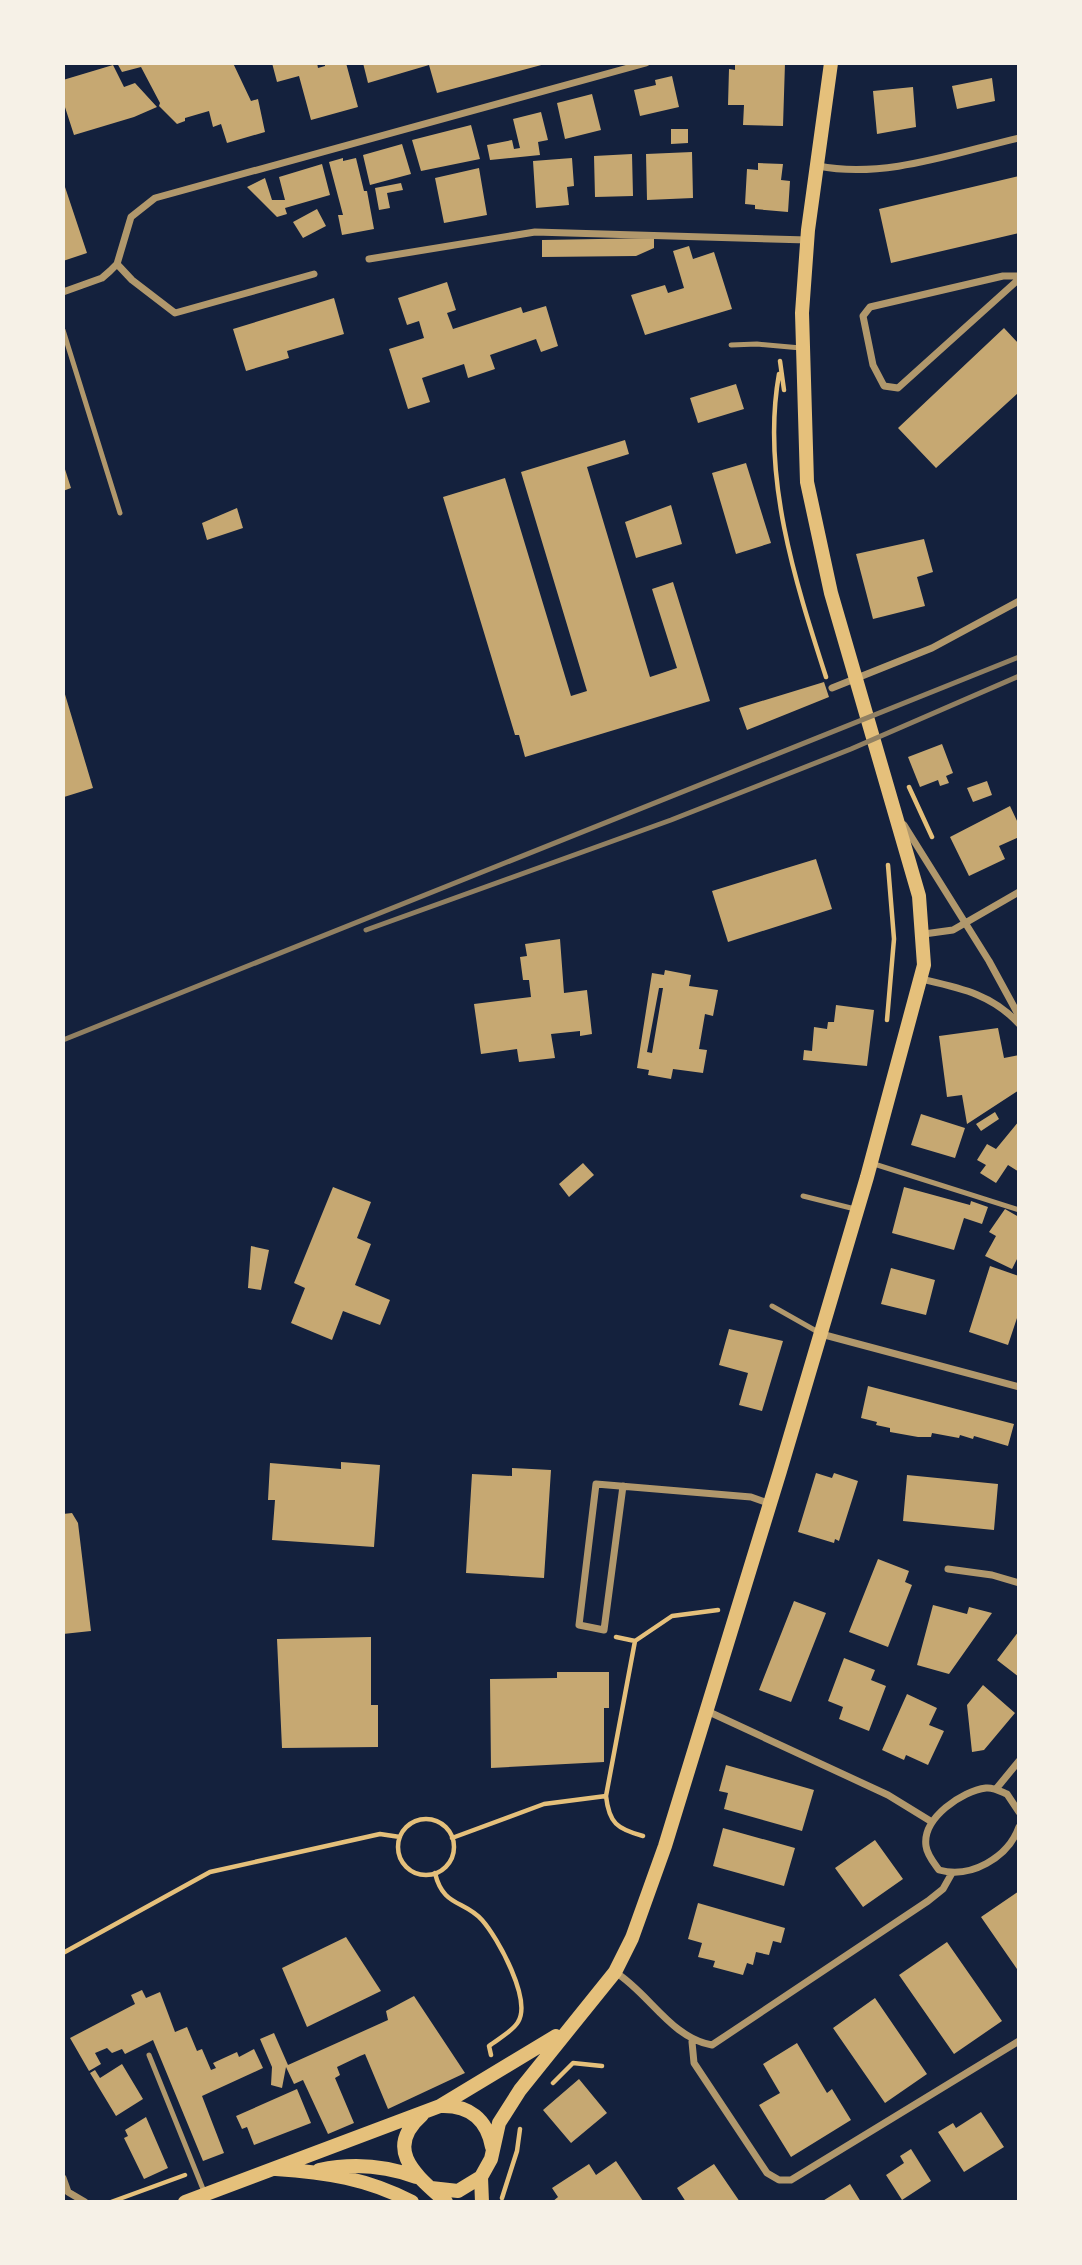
<svg xmlns="http://www.w3.org/2000/svg" width="1082" height="2265" font-family="'Space Grotesk',sans-serif">
<style>
.building{fill:#c6a872;fill-rule:evenodd}
.lines{fill:none;stroke-linecap:round;stroke-linejoin:round}
.path{stroke:#e5c07b;stroke-width:4.5}
.service{stroke:#b1986c;stroke-width:5}
.minor{stroke:#b1986c;stroke-width:7}
.secondary{stroke:#e5c07b;stroke-width:14}
.rail{stroke:#918062;stroke-width:5}
</style>
<rect width="100%" height="100%" fill="#14213d"/>
<path class="building" d="M117,63H233L251,101L258,99L265,132L227,143L221,124L213,127L209,111L185,118V121L177,124L159,106L160,103L141,67L122,72Z
M272,63H317L318,68L325,66V63H346L358,107L311,120L299,76L277,82Z
M363,63H545V64L437,93L429,65L368,83Z
M735,63H785L783,126L743,125L744,105H728L729,69L735,70Z
M113,65L124,87L135,83L157,107L134,117L74,135L63,101V80Z
M672,76L679,107L640,116L634,90L656,85L655,80Z
M992,78L995,101L957,109L952,86Z
M913,87L916,127L877,134L873,91Z
M592,94L601,130L565,139L557,103Z
M541,112L548,140L538,142L540,155L490,160L487,145L512,140L514,149L520,148L513,119Z
M471,125L480,159L421,171L412,140Z
M671,129H688V143L671,144Z
M402,144L411,174L370,185L363,155Z
M692,152L693,198L647,200L646,154Z
M632,154L633,196L595,197L594,156Z
M343,158V161L356,158L364,191H367L374,229L342,235L338,215H343L329,162Z
M572,158L574,186L567,187L569,205L536,208L533,161Z
M758,163L783,164L781,180L790,181L788,212L755,209V205L745,204L747,169L758,170Z
M322,164L330,195L285,208L287,214L277,217L247,187L265,178L272,200H285L279,177Z
M479,168L487,215L444,223L435,178Z
M1019,176V233L891,263L879,209Z
M63,181L87,253L63,261Z
M401,183L403,190L387,193L390,208L379,210L375,188Z
M317,209L326,226L303,238L293,222Z
M654,238V248L636,256L542,257V240Z
M689,246L693,259L714,252L732,309L645,335L631,295L665,285L668,293L684,288L673,251Z
M447,282L456,310L447,313L453,329L521,307L523,313L546,306L558,346L541,352L536,339L490,355L495,369L468,378L464,364L422,378L430,402L408,409L389,349L424,338L419,321L407,325L398,298Z
M334,298L344,334L287,351L289,358L246,371L233,329Z
M1004,328L1019,344V392L936,468L898,428Z
M736,384L744,409L698,423L690,398Z
M625,440L629,454L587,467L650,677L677,668L652,589L673,582L710,701L525,757L519,735H515L443,497L505,478L571,696L587,691L521,472Z
M63,463L71,488L63,491Z
M746,463L771,543L736,554L712,473Z
M671,505L682,544L636,558L625,522Z
M237,508L243,528L207,540L202,523Z
M924,539L933,572L917,577L925,606L873,619L856,554Z
M824,682L829,697L747,730L739,708Z
M64,691L93,788L64,797L63,793Z
M942,744L953,773L946,776L949,783L940,786L938,780L920,787L908,757Z
M987,781L992,795L973,802L967,788Z
M1010,806L1019,825V837L999,846L1005,859L969,876L950,837Z
M816,859L832,909L728,942L712,891Z
M560,939L564,993L587,990L592,1034L580,1036V1031L551,1034L555,1058L519,1062L517,1049L481,1054L474,1004L531,997L529,980H523L520,957L527,956L525,944Z
M665,970L691,975L689,986L718,990L713,1016L705,1014L699,1049L707,1050L703,1073L673,1069L671,1079L648,1075L649,1070L637,1068L652,973L664,975ZM659,988H663L652,1053L647,1052Z
M836,1005L874,1010L867,1066L803,1060L804,1050L812,1051L814,1027L827,1029L828,1022H834Z
M998,1028L1004,1058L1019,1055V1090L967,1124L962,1095L947,1097L939,1036Z
M995,1112L999,1119L981,1131L976,1124Z
M921,1114L965,1128L955,1158L911,1145Z
M1019,1121V1172L1008,1165L996,1183L980,1173L986,1165L977,1160L987,1144L996,1149Z
M583,1163L594,1175L569,1197L559,1184Z
M333,1187L371,1202L357,1238L371,1244L355,1285L390,1300L380,1325L343,1311L332,1340L291,1323L305,1288L294,1283Z
M904,1187L970,1205L971,1201L988,1207L982,1224L964,1218L954,1250L892,1233Z
M1005,1209L1019,1217V1255L1012,1269L985,1256L996,1236L989,1232Z
M251,1246L269,1250L261,1290L248,1288Z
M990,1266L1019,1276V1312L1008,1345L969,1332Z
M891,1268L935,1280L926,1315L881,1304Z
M729,1329L783,1341L762,1411L739,1405L748,1373L719,1365Z
M868,1386L1014,1424L1008,1446L974,1436L973,1439L960,1435L959,1438L932,1433L931,1437H918L890,1432V1428L876,1425L877,1422L861,1418Z
M341,1462L380,1465L374,1547L272,1540L275,1500H268L270,1463L341,1469Z
M512,1468L551,1470L544,1578L466,1573L472,1474L512,1476Z
M816,1473L832,1478L834,1473L858,1481L839,1541L835,1539L834,1543L798,1532Z
M907,1475L998,1484L994,1530L903,1521Z
M72,1513L78,1523L91,1631L63,1634V1514Z
M878,1559L909,1571L905,1582L912,1585L888,1647L849,1632Z
M794,1601L826,1613L791,1702L759,1690Z
M933,1605L967,1614L969,1607L992,1613L949,1674L917,1665Z
M1019,1631V1677L997,1660Z
M371,1637V1705H378V1747L282,1748L277,1639Z
M844,1658L875,1670L871,1680L886,1686L869,1731L839,1719L843,1707L828,1701Z
M557,1672H609V1708H604V1762L491,1768L490,1679L557,1678Z
M983,1685L1015,1713L984,1750L972,1752L967,1705Z
M907,1694L937,1708L929,1725L944,1731L928,1765L906,1755L904,1760L882,1750Z
M726,1765L814,1790L802,1831L724,1809L728,1793L719,1791Z
M723,1828L795,1848L784,1886L713,1866Z
M875,1840L903,1879L863,1907L835,1868Z
M1019,1891V1972L981,1917Z
M698,1903L785,1928L781,1943L773,1941L769,1955L756,1952L753,1965L747,1963L743,1975L713,1967L715,1961L698,1957L702,1943L688,1939Z
M346,1937L381,1991L307,2027L282,1968Z
M947,1942L1002,2021L954,2054L899,1975Z
M142,1990L146,1998L160,1992L175,2032L187,2027L197,2051L202,2049L211,2070L216,2068L213,2063L237,2052L239,2057L254,2049L263,2068L202,2096L224,2153L203,2161L153,2040L125,2054L122,2049L112,2053L107,2048L95,2053L101,2064L89,2071L70,2038L135,2004L131,1995Z
M414,1996L465,2073L388,2109L365,2054L360,2056L337,2067L340,2075L335,2078L354,2123L328,2134L303,2080L294,2084L286,2067L282,2088L271,2085L272,2067L260,2039L274,2033L288,2065L388,2020L386,2011Z
M875,1998L927,2074L885,2103L833,2028Z
M797,2043L827,2093L832,2089L851,2120L791,2157L759,2105L780,2093L763,2064Z
M122,2064L143,2099L116,2116L90,2073L95,2070L100,2078Z
M579,2079L607,2113L571,2143L543,2110Z
M297,2089L311,2123L254,2145L247,2127L242,2129L236,2116Z
M981,2112L1004,2147L964,2172L938,2132L953,2123L956,2128Z
M146,2117L168,2168L144,2179L124,2138L128,2136L125,2130Z
M911,2149L931,2181L902,2200L886,2175L904,2163L900,2156Z
M616,2161L643,2201L641,2202H552L558,2197L552,2188L589,2164L596,2175Z
M714,2164L740,2202H686L677,2188Z
M850,2184L861,2202H821Z"/>
<g class="lines">
<path class="path" d="M780,361L784,390
M779,374C761,475 795,581 826,677
M909,787L932,837
M887,1020L894,939L888,865
M616,1637L635,1641
M398 1847a28 28 0 1 1 56 0a28 28 0 1 1-56 0Z
M643,1836C617,1829 609,1823 606,1796L635,1641L672,1616L718,1610
M452,1838L544,1804L606,1796
M435,1873C443,1907 464,1900 482,1920C498,1938 532,2000 518,2022C513,2031 498,2039 489,2046L491,2055
M63,1953L210,1872L380,1834L400,1837
M553,2083L573,2063L602,2066
M502,2198L517,2151L520,2129
M111,2202L185,2175"/>
<path class="service" d="M63,330L120,513
M731,345L757,344L801,348
M871,1163L1019,1210
M803,1196L855,1209
M772,1306L818,1332
M149,2055L205,2194"/>
<path class="minor" d="M818,166C885,179 954,153 1019,138
M369,259L535,232L808,240
M117,264L132,280L175,313L314,274
M1019,276H1003L870,307L863,316L873,365L884,386L898,388L1019,279
M63,292L102,278L110,271L117,264L131,217L155,198L646,63
M832,688L932,648L1019,601
M904,825L989,961L1019,1016
M924,934L953,930L1019,892
M921,979C960,988 992,994 1019,1024
M821,1334L1019,1387
M623,1486L604,1630L579,1625L596,1484L751,1497L768,1503
M948,1569L992,1575L1019,1583
M707,1711L888,1795L932,1822
M996,1789L1019,1761
M1019,1812L1007,1794C1000,1791 993,1787 986,1788C962,1791 922,1818 926,1846C927,1855 934,1863 939,1870C970,1879 1008,1858 1019,1827
M615,1972C649,1993 671,2038 712,2045L928,1901L943,1889L952,1873
M692,2042L694,2063L767,2173L779,2180H791L1019,2041
M63,2178L68,2192L85,2202"/>
<path class="secondary" d="M441,2106C469,2105 487,2119 492,2147
M422,2115C381,2151 420,2178 446,2202
M276,2169C325,2172 369,2179 412,2202
M319,2170C352,2163 384,2165 416,2177
M481,2177L482,2202
M431,2188L458,2191L481,2177L491,2159L499,2123L520,2090L615,1972L632,1938L665,1846L780,1471L867,1177L924,965L919,896L831,593L807,482L802,313L808,230L831,63
M185,2202L440,2106L556,2036"/>
<path class="rail" d="M366,930L671,820L851,749L1019,676
M63,1040L1019,657"/>
</g>
<rect width="1082" height="2265" fill="none" stroke="#f6f1e7" stroke-width="130"/>
</svg>
